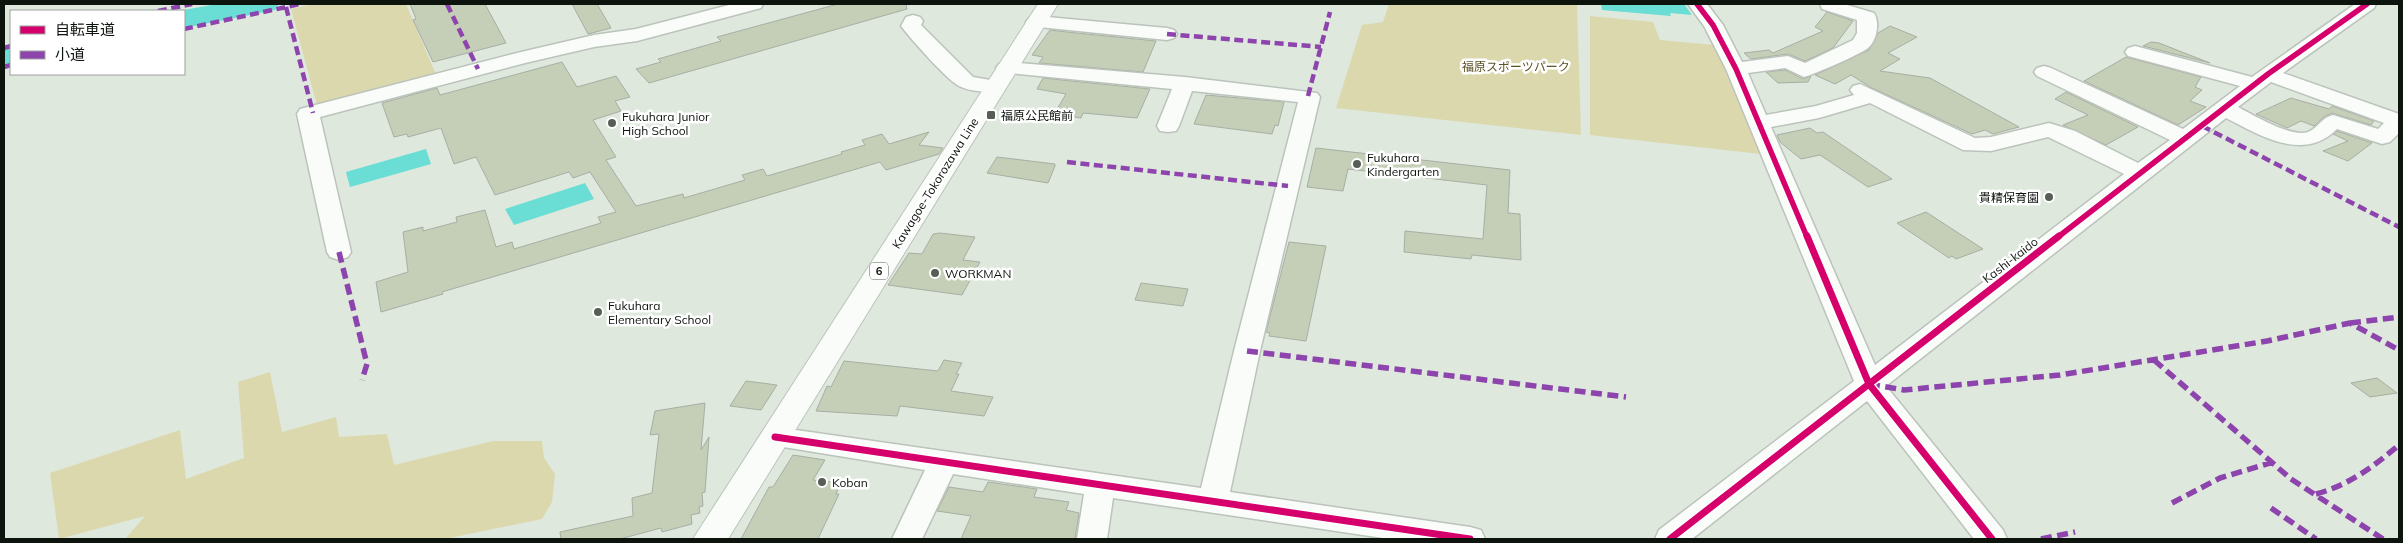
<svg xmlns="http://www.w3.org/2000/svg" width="2403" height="543" font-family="Mulish,'Noto Sans JP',sans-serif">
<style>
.green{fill:#dcd8ae}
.water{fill:#6aded5}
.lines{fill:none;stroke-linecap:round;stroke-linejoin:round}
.river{fill:#6aded5;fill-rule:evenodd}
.building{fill:#c5ceb6;stroke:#a8aea4}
.minor-casing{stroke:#bbc3bb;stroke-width:3}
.major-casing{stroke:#bbc3bb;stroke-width:2}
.minor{fill:#fafcfa;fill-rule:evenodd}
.major{fill:#fafcfa;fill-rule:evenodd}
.quiet-far1{stroke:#8e44ad;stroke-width:4.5;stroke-dasharray:9 4.5;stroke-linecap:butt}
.quiet{stroke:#8e44ad;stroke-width:5.5;stroke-dasharray:11 5.5;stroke-linecap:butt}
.cycleway-far1-casing{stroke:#fff;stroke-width:8}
.cycleway-casing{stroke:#fff;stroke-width:10}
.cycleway-far1{stroke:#d6006c;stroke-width:5.5}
.cycleway{stroke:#d6006c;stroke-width:7}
.poi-dot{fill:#565e56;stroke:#fff;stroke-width:2}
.labels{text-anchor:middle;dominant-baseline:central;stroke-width:5;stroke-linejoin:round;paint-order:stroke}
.shield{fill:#fff;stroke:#565a56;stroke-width:1}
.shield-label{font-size:11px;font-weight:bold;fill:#0d130d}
.park-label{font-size:12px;fill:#5c5327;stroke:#fff}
.poi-label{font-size:12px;fill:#0d130d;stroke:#fff;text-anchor:start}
.street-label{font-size:12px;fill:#0d130d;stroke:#fff}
</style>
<rect width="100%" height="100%" fill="#dee8dd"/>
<path class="green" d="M313,4H406L437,77L318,109L291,9Z
M1389,4H1577L1581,135L1336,108L1362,25L1383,22Z
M1590,16L1653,22L1660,40L1715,45L1761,154L1590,135Z
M270,372L282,432L336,417L339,437L387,434L394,465L493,441H542L544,458L555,474L552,502L542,519L445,539H125L145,516L59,539L50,473L180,430L186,479L244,458L238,382Z"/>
<path class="water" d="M1601,4H1684L1692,15L1670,13L1671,16L1602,10Z
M426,149L431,164L350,187L346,172Z
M585,183L594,199L514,225L505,209Z"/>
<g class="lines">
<path class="river" d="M217,4H279L275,10L184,28V11H178Z
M11,44V65L4,67V46Z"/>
</g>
<path class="building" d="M410,4H485L506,43L433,62L413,20L416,19Z
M572,4H597L611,28L588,34Z
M838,4H906L907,9L649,83L636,69L661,62L658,59L721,41L717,37Z
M1827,12L1853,21L1833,48L1805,61L1788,54L1751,59L1744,53L1769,50L1773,53L1823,31L1815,27Z
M1890,26L1917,37L1888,53L1900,59L1880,71L1930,78L2019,127L1993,134L1985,130L1972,134L1872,88L1851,75L1835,84L1815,75L1869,50L1878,33Z
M1050,30L1067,32L1156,41L1143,72L1039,63L1043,57L1032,55Z
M2151,42L2159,43L2210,63L2143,46Z
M2126,57L2201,77L2195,87L2202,90L2190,101L2206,107L2178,125L2084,81Z
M562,62L577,87L616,76L630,97L615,101L621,111L593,120L616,157L606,160L636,206L683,194L684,198L745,180L742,175L763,169L767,176L842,154L841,152L865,145L862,140L882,134L889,144L929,132L919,145L943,148L939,154L886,170L880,162L442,292L443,294L381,312L376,282L408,272L403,232L423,227V231L457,222L456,217L485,210L496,247L512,242L514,249L601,223L598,217L616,212L590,172L573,178L569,172L495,195L476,157L454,164L441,128L408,137L407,134L394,137L382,103L437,88L440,95Z
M1785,70L1803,79L1811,76L1808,82L1778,83L1766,72Z
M1043,78L1150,89L1137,118L1083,113L1081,118L1054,114L1066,94L1037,89Z
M2066,92L2138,127L2106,145L2063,125L2088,115L2055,99Z
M1206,95L1284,102L1278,126L1275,125L1272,134L1194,124Z
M2291,98L2329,109L2332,106L2374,121L2371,125L2332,113L2325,116L2314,126L2301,121L2287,128L2256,114Z
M1810,128L1817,133L1823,132L1892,179L1868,187L1820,155L1801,159L1780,142L1777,135Z
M2337,131L2372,143L2348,161L2323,151L2348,141L2333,134Z
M1316,148L1510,170L1508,213L1520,214L1521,260L1472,255L1471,259L1404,252L1405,231L1483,239L1487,185L1348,169L1343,191L1307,187Z
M997,157L1055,164V166L1048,183L987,173Z
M1926,212L1983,249L1956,259L1952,256L1949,258L1897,223Z
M940,233L975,237L963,260L980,262L962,295L888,285L909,253L922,254L933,234Z
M1289,242L1326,246L1306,341L1269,336L1270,333L1266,332Z
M1141,283L1188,289L1183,306L1135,300Z
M944,360L962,363L956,374H959L951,391L993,397L984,416L900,406L897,416L816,411L827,386L831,387L844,361L938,371Z
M2377,378L2397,393L2370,397L2351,383Z
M746,381L777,385L761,410L730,406Z
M705,403L701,450L709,437L705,492L702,493L703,506L699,507L700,513L691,515L692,524L662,532L661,528L620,539H561L560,532L633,516L632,498L652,493L659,434L650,435L655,411Z
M793,455L825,460L813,480L841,483L836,494H839L818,539H741L769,487H773Z
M988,482L1037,489L1034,497L1069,502L1066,510L1079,513L1075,539H961L971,516L937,511L949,487L983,492Z"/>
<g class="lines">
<g class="minor-casing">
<path id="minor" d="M733,4H763L761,8L637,41L594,47L525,63L320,117L351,252L348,257L339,260L330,257L327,252L297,114L300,109L521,52L594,35L636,29Z
M1688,4H1707L1723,25L1742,62L1788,56L1805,63L1853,40L1857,33V20L1822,9L1820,4H1844L1874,13C1880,22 1877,41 1868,48C1859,55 1815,74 1804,77L1785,68L1748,73L1766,115L1816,106L1854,95L1850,90L1853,86L1860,84L1975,138L1991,137L2049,123L2075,131L2138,163L2170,140L2037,76L2034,72L2037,68L2044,66L2051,68L2183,129L2240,86L2128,56L2125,52L2128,48L2135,46L2252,77L2355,4H2376L2374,8L2283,73L2399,114V133L2390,142L2382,144L2337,129C2303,163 2260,135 2226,118L1886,386L2003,530L2007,539H1974L1867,401L1692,539H1655L1659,530L1854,381L1726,69L1704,26ZM2271,82L2384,123L2378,129L2333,115C2322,117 2318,128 2308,132C2292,138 2253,115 2238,107ZM1870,103L1963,150L1991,151L2048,137L2124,174L1875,365L1771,127L1819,118Z
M913,15L920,17L923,21L921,25L973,77L1002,82L1005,86L1002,90C991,93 970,92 959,86C946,79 911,39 901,26L906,17Z
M1036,16L1167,28L1174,30L1177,34L1174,38L1167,40L1029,26L1026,22L1029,18Z
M1006,62L1185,77L1317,93L1320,97L1260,351L1230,492L1470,527L1481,530L1485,539H1390L1113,498L1107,539H1077L1084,494L953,474L922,539H892L925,470L765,444L761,437L765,430L775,427L1201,488L1234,351L1298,102L1192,91L1179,126L1176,131L1168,132L1160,131L1157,126L1172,89L999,72L996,68L999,64Z"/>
</g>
<g class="major-casing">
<path id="major" d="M1038,4H1058L728,539H693Z"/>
</g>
<use href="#minor" class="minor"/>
<use href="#major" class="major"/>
<path class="quiet-far1" d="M447,4L478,69
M286,7L313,113
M158,11L192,4
M184,29L300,4
M1167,34L1321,47
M4,48L11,46
M4,67L11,65
M1308,96L1330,12
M2202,126L2399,227
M1067,162L1288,186"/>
<path class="quiet" d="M339,252L367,364L362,380
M2350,323L2399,317
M1247,351L1626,397
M2154,360L2291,479L2383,539
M1869,384L1904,390L2060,375L2267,341L2350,323L2399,350
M2316,494C2349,485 2373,467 2399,445
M2172,503L2220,478L2273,462
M2271,508L2316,539
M2041,539L2075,532"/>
<g class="cycleway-far1-casing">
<path id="cycleway-far1" d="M1697,4L1713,25L1736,69L1807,237
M2058,237L2268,74L2367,4"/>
</g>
<g class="cycleway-casing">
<path id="cycleway" d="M1807,236L1869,384L1992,539
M775,437L1470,539
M1670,539L2059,236"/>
</g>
<use href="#cycleway-far1" class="cycleway-far1"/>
<use href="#cycleway" class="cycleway"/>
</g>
<g class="poi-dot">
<rect x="986" y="110" width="10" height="10" rx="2.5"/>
<circle cx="612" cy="123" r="5"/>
<circle cx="1357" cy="164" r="5"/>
<circle cx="2049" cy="197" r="5"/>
<circle cx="935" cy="273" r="5"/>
<circle cx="598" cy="312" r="5"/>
<circle cx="822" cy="482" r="5"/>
</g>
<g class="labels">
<rect class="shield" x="870" y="262.5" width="18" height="17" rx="4"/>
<g class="shield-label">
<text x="879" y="271">6</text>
</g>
<g class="park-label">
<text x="1516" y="66">福原スポーツパーク</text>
</g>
<g class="poi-label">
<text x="1001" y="115">福原公民館前</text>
<text x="622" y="116">Fukuhara Junior<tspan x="622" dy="14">High School</tspan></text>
<text x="1367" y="157">Fukuhara<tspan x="1367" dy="14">Kindergarten</tspan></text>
<text x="2039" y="197" text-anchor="end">貴精保育園</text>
<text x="945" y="273">WORKMAN</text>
<text x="608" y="305">Fukuhara<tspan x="608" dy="14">Elementary School</tspan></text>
<text x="832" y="482">Koban</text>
</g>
<g class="street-label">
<text transform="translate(935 183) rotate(-58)">Kawagoe-Tokorozawa Line</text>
<text transform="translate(2010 260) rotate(-38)">Kashi-kaido</text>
</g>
</g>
<rect width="2403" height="543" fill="none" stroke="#0d130d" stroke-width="10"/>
<rect x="10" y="10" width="175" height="65" fill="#ffffff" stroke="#9ea19e"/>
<rect x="20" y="26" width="25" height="8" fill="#d6006c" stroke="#9ea19e"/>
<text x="55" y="35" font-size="15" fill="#0d130d">自転車道</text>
<rect x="20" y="51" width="25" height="8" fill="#8e44ad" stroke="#9ea19e"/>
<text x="55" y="60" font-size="15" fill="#0d130d">小道</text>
</svg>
